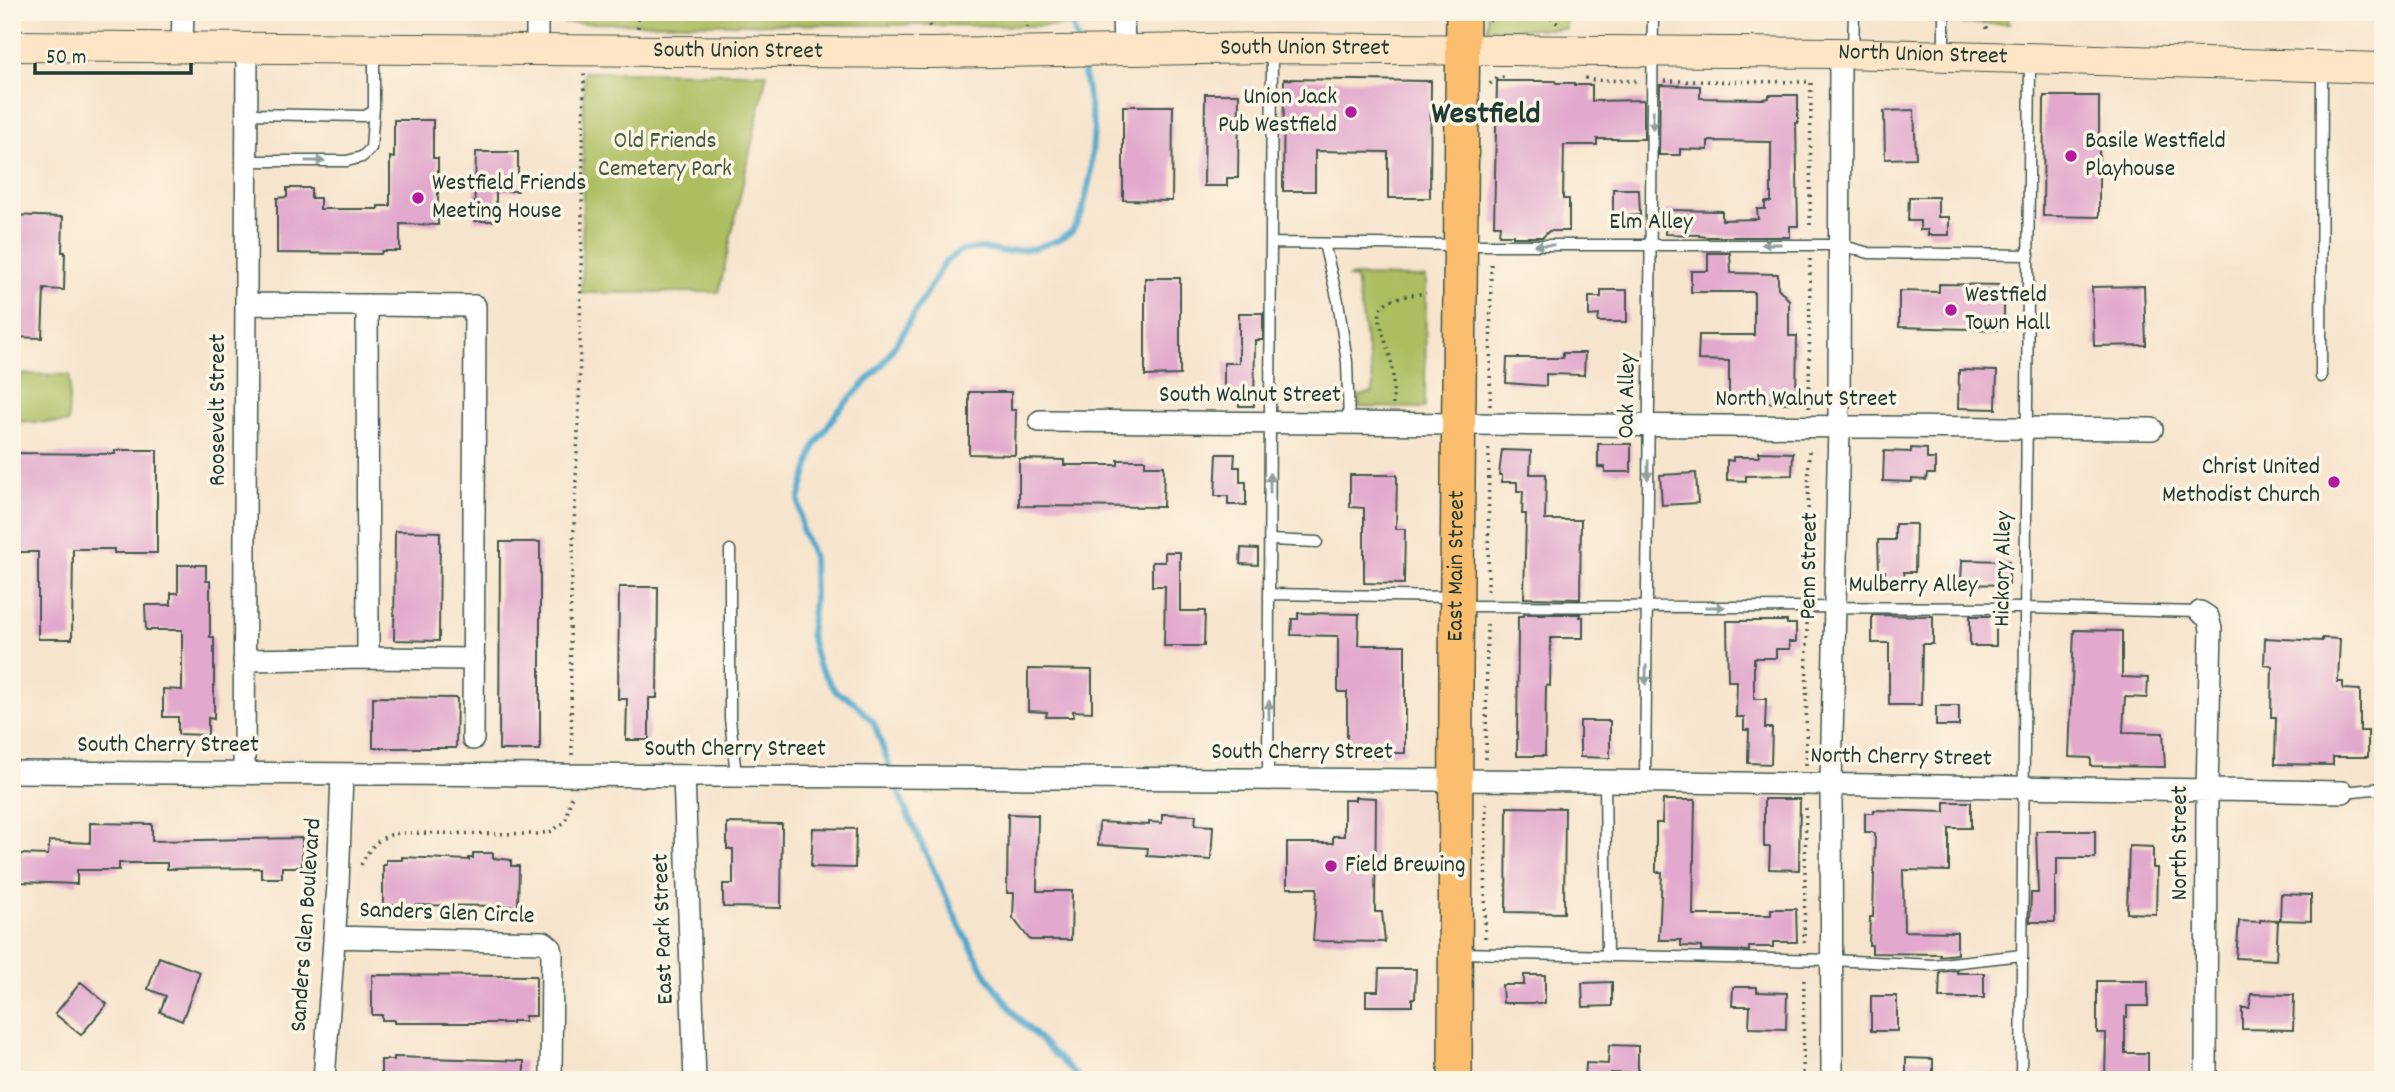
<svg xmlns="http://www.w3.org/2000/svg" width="2395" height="1092" font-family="Dekko,sans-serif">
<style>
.green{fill:#acbe61;stroke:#667e4a;stroke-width:2}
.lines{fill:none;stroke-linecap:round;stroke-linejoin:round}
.stream{stroke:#50a9cd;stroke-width:6}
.building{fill:#e2a8cd}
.lane-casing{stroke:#3f564b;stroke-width:13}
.street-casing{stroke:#3f564b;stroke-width:24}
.secondary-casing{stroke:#3f564b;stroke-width:32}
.primary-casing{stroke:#3f564b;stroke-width:36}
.path{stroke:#3f564b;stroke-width:3.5;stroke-dasharray:2 5;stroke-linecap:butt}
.lane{stroke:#fff;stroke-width:10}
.street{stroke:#fff;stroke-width:21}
.secondary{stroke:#fde5c5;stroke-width:30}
.primary{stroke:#fbbe6e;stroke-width:33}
.oneway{fill:#8f9e9a}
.poi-dot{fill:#b5179e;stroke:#fcf5e5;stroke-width:2.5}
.labels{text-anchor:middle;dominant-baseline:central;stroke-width:7;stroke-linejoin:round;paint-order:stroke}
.street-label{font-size:24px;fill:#1f3d34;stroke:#fcf5e5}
.poi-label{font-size:24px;fill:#1f3d34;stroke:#fcf5e5;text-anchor:start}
.park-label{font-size:24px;fill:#425d3f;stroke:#fcf5e5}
.district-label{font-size:32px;font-weight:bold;fill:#1f3d34;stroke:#fcf5e5}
</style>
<rect width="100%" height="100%" fill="#fcf5e5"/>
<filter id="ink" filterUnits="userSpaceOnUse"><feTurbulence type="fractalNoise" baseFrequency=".0143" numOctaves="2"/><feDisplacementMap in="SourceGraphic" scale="14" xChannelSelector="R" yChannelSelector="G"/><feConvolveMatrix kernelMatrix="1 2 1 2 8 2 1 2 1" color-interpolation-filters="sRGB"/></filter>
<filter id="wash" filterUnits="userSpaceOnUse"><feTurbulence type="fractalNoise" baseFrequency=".00686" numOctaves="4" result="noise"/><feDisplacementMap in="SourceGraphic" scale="28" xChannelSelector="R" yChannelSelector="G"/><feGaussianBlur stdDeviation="1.57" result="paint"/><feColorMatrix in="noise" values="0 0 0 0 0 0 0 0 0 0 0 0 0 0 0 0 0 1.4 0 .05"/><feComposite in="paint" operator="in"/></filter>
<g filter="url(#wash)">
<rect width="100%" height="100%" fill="#f7e4cc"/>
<path class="green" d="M564,12H1100V26L564,23Z
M1487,12H1566V29H1487Z
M1961,12H2006L2009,24H1962Z
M584,72L767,73L719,292L582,293Z
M1349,276L1426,277L1425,408L1359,407V396L1373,393V383L1356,279L1348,278Z
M12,374L70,375L68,423L12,421Z"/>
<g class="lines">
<path class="stream" d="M1069,12L1078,44
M1081,58L1094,128L1090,178L1082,213L1072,231L1058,240L1035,248L1005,252L982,248L960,251L945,262L899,339L882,365L837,412L814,447L799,500L802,530L813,557L814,600L810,634L818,664L836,692L852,700L874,723L903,804L960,927L988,978L1017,1017L1081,1080"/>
</g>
<g id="blocks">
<path class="building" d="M1284,79L1431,81L1430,198H1388V152L1315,151V191H1283Z
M1497,81H1555L1556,83H1574V85H1592V101L1644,100V139H1597V145H1564L1563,199H1569V231H1549L1543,237H1513V235H1499L1500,225H1494Z
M1660,85L1700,86V98L1763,99L1769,98V95H1798V123H1796L1798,226H1790V237H1708L1699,236V235L1665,234L1666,210L1722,211V220L1758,219L1757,209H1765V202H1771V142L1708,141V150L1680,149V155H1659Z
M1205,94H1239L1238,178H1227V186H1204Z
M2044,96H2099V217L2043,216Z
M1123,106H1173L1172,201L1123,200Z
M1914,110L1916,158L1885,159L1884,111Z
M394,120H433V158H438V225L400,224V251H382L381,254L277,253V198L287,197V188H311V198H320V209H378V206H390V157L394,158Z
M476,152H518V191H496V221H474Z
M1613,189H1639L1640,215L1613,216Z
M1909,197H1938V217H1949V235H1928V230H1920V221H1908Z
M12,215L63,217L62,252H65L64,290L44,289L42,338L12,337Z
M1708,253H1730L1731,273L1778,274V288L1789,300V336H1797L1796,395H1789V403L1729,401V361L1698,360L1699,335H1754V292H1691V271H1708Z
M1145,278H1180V375L1145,376Z
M1939,284L2004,285V330L1899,327V291L1939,292Z
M2144,286L2146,345L2094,346L2092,287Z
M1601,290H1627V322H1598L1599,315L1589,316V297H1601Z
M1239,313H1263V340H1255L1254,406H1239V401L1224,400V363H1239Z
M1563,353H1585L1584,375L1546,374V386L1506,383L1507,358H1563Z
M1959,370L1997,371L1996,409L1958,408Z
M969,392H1011V410H1016L1015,455L969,454Z
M1598,444H1631V472H1605V467H1598Z
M1911,448L1927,449V459H1935V474H1927L1926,480L1912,479V482L1883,481L1884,451L1911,452Z
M115,450H157V553H114V549H73L72,639H38V552H12V453L115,454Z
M1502,450L1531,451L1530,474H1546L1545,520H1581L1580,599L1524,598L1526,514H1522L1523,491H1517V482H1502V475H1499Z
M1759,452L1793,453L1792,475L1746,476V481L1727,480V460L1733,461V457H1759Z
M1217,454H1235L1234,467H1240V482H1246V505H1228V496H1215Z
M1019,459L1064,460V465H1118V460H1145V466H1164L1163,507L1019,506Z
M1696,473L1698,503L1662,505L1660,475Z
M1350,475H1397L1396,529H1405L1404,584L1364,583V508L1350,507Z
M1895,524H1916L1915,572H1904L1905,578L1885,579V571H1879L1878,540H1895Z
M395,531L440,532L439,641L394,640Z
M500,542H540V750H499Z
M1241,548L1258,549V565L1240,564Z
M1165,552H1180V611H1205L1204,646H1164L1165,586H1152V562H1165Z
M1962,560L2009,561V585L1961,584Z
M178,565H206V581H210V637H214V719L208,718V735L178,734V717H163V689L182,690V630H146L145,605H171V593H178Z
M619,587H658L657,698H649V740H626L627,699H618Z
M1298,613L1359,614L1358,645H1405V753H1385V757L1365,756L1364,752H1347V692H1338V636L1291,635L1292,619H1298Z
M1524,614H1580L1579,617H1583V638H1551L1550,686L1546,685L1545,756H1517L1518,616H1524Z
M1872,615L1933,616V644H1922L1921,705H1889V643H1872Z
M1970,616H1996V646H1970Z
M1727,621H1787V624H1796V642H1789L1790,649H1776V658H1754V699H1766L1765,728H1772L1771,764L1748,763L1749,730H1744V717H1736L1737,681H1728Z
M2074,630L2122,631V677L2148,678L2147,698L2125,697L2123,732L2163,733L2165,767L2091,766V758L2069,757Z
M2265,638L2322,641V638L2340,639L2338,682H2343V689L2360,690V731H2368V757H2333V765L2275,764L2276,717H2271L2272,666L2264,665Z
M1028,669L1092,670V712L1073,711V717H1046L1047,712L1028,711Z
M373,697L457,698L456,748H373Z
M1936,706H1959V726H1936Z
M1580,721H1610V758L1580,757Z
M1355,797L1376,798L1375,912H1382L1385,942L1313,941L1317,888H1287V843H1333V836H1344V800H1355Z
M1764,799H1800L1799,870L1769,869L1770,847H1764Z
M1663,800H1695L1693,915H1771V909H1796L1797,942H1773V947H1749V951L1701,950V947L1681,946V940H1659L1662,872H1656V823H1662Z
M1945,802H1971V828H1949V871L1903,870L1904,931L1957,932V954L1940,956V954L1872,953V945H1869L1870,917H1873L1875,834L1872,832H1865V813H1874V810L1945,812Z
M1507,807L1565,808L1564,913L1506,912Z
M1008,814L1038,815L1037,891H1072L1071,940H1030L1013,918L1014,893H1007Z
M1162,814L1196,815L1195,825L1213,826L1211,860L1147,856L1148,848L1098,845L1099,822L1149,825V822L1162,823Z
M90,823L152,824V841L302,838V867H282V878H261V868L167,869V863H119V870H77V884L19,882L20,854L48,855L49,841L90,843Z
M727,823L782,824L781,908L723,907V884H733V849H727Z
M813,828L856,829L855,868L811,867Z
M2036,831H2095V858H2057V876H2055V922H2030L2031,893H2038Z
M2129,846L2153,847V868H2157L2156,914L2127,913Z
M473,853H493V858L511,860V866H519L518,906L383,905V865H386V860H402V857L469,860V858H473Z
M2281,894L2311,895V921L2280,920Z
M2260,920L2278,921L2276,960L2236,958L2239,921L2260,922Z
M159,957L200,972L182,1021L160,1012L166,996L148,989Z
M1379,969H1416L1415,998H1412V1006H1366V991H1378Z
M1957,970V973H1984V998H1939L1940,972Z
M372,975L536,976V1016H525V1021H512V1023H394V1020H382V1015H372Z
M1524,975H1545V1003H1503L1502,985H1524Z
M2097,981H2148V1006H2127V1017H2125V1053H2148V1077H2138V1080H2105L2106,1033H2097Z
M81,982L107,1004L81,1035L55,1014Z
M1612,982V1006L1583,1007L1582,983Z
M1733,987H1757V992L1787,993L1786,1029L1749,1028L1750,1006H1732Z
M2252,994L2294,995L2293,1030L2242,1029V1008H2249Z
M1871,996H1897V1031H1871Z
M1609,1045L1638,1046V1074L1611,1073L1610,1080H1585L1586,1063L1608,1064Z
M394,1057L524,1061V1080H381V1060H394Z
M1906,1058L1933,1059V1080H1906Z"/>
</g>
</g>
<g filter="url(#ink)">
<use href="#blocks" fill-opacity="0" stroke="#3f564b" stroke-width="2"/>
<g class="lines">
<g class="lane-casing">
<path id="lane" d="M1944,12V55
M1853,51L1854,12
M247,114L365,116L372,112
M246,161H347L362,157L371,148L374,107V49
M1273,243L1462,245H1840L1869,253L2029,255
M1324,244L1338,301L1347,362L1349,423
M2321,377L2322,70
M1270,540L1317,542
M730,550V718L736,776
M1269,594L1452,597
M1461,606L2025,608L2200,612
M1268,779L1272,51
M1605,781L1607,956
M1645,781L1653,12
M2343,792L2383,788
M1458,953L1832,960L1933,965L2022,955
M2021,1080L2030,61"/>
</g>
<g class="street-casing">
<path id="street" d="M1123,12L1124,51
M182,47L183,12
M537,50V12
M246,304L475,306L473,739
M1040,421L2152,429
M2200,612L2208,617L2211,629L2207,789L2206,1080
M368,658L474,659
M244,660L368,658L367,305
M12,772L1605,781L2343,792
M244,773L247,48
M684,776L695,1080
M334,937L544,942L551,948L552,954L551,1080
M324,1080L338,885L342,774
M1832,1080L1831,783L1839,426L1840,53"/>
</g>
<g class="secondary-casing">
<g id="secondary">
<path id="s1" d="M12,46L931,53L1272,48L1840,53L2383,68"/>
</g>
</g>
<g class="primary-casing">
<g id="primary">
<path id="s2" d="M1455,1080L1456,670L1463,12"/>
</g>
</g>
<path class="path" d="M502,12V24
M923,12L931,29
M1026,12L1027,28
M1546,12L1560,26
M1489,21L1498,12
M638,28V12
M1986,29L1987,12
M1585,78L1593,80L1636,81
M1665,81L1811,82L1810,230
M1490,84L1497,78L1504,77
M1393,405C1393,391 1394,375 1391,361C1379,313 1362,300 1426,293
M1490,406L1491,259
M1809,408L1810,259
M1488,591L1489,445
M1807,593L1809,447
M572,755L570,621L579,407L584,74
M1486,759L1487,620
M1806,765L1807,622
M361,865C369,848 379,836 399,833L537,834L550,832L565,822L572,794
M1485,938L1486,802
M1804,943L1806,804
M1803,1080L1804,975"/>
<use href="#lane" class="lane"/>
<use href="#street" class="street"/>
<use href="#secondary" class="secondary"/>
<use href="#primary" class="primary"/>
</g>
<defs><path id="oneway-solid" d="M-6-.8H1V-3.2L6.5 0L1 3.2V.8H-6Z" transform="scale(1.75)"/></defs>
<g class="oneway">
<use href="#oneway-solid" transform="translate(1653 120) rotate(91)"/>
<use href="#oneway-solid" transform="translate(315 161)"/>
<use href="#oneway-solid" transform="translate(1771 244) rotate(-180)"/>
<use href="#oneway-solid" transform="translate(1544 245) rotate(179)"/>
<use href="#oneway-solid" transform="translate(1648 470) rotate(91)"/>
<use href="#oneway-solid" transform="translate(1270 483) rotate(-90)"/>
<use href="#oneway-solid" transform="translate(1715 607)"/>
<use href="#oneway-solid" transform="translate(1646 675) rotate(91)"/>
<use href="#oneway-solid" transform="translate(1269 710) rotate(-90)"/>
</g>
</g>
<g class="poi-dot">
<circle cx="1351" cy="112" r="7"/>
<circle cx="2071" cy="156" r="7"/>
<circle cx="418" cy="198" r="7"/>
<circle cx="1951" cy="310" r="7"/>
<circle cx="2334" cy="482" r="7"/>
<circle cx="1331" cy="866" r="7"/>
</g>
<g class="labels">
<g class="street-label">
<text stroke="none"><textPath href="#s1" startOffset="1293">South Union Street</textPath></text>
<text stroke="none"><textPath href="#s1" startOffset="726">South Union Street</textPath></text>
<text stroke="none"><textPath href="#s1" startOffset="1911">North Union Street</textPath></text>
<text x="1651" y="223">Elm Alley</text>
<text x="1250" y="396">South Walnut Street</text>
<text transform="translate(1628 396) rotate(-89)">Oak Alley</text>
<text x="1806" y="400">North Walnut Street</text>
<text transform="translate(219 410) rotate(-90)">Roosevelt Street</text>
<text stroke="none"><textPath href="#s2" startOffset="514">East Main Street</textPath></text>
<text transform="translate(1810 566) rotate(-89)">Penn Street</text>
<text transform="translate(2004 569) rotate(-89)">Hickory Alley</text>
<text x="1913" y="586">Mulberry Alley</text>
<text x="168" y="746">South Cherry Street</text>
<text x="735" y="750">South Cherry Street</text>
<text x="1302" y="753">South Cherry Street</text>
<text transform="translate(1901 758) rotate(1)">North Cherry Street</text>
<text transform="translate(2181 843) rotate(-90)">North Street</text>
<text transform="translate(447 914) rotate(2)">Sanders Glen Circle</text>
<text transform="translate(307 925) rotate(-86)">Sanders Glen Boulevard</text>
<text transform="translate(664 929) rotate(-92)">East Park Street</text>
</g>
<g class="poi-label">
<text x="1337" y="98" text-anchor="end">Union Jack<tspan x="1337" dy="28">Pub Westfield</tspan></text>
<text x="2085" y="142">Basile Westfield<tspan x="2085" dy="28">Playhouse</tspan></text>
<text x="432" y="184">Westfield Friends<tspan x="432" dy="28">Meeting House</tspan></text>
<text x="1965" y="296">Westfield<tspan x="1965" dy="28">Town Hall</tspan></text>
<text x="2320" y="468" text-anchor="end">Christ United<tspan x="2320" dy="28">Methodist Church</tspan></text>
<text x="1345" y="866">Field Brewing</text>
</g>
<g class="park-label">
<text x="665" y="142">Old Friends<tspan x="665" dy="28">Cemetery Park</tspan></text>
</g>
<g class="district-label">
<text x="1486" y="116">Westfield</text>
</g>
</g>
<rect width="2395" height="1092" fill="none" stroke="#fcf5e5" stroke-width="42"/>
<path d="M35 63v10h156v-10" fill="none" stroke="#1f3d34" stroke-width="3.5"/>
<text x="46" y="63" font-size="21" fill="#1f3d34" stroke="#fcf5e5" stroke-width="5" paint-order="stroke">50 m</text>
</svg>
